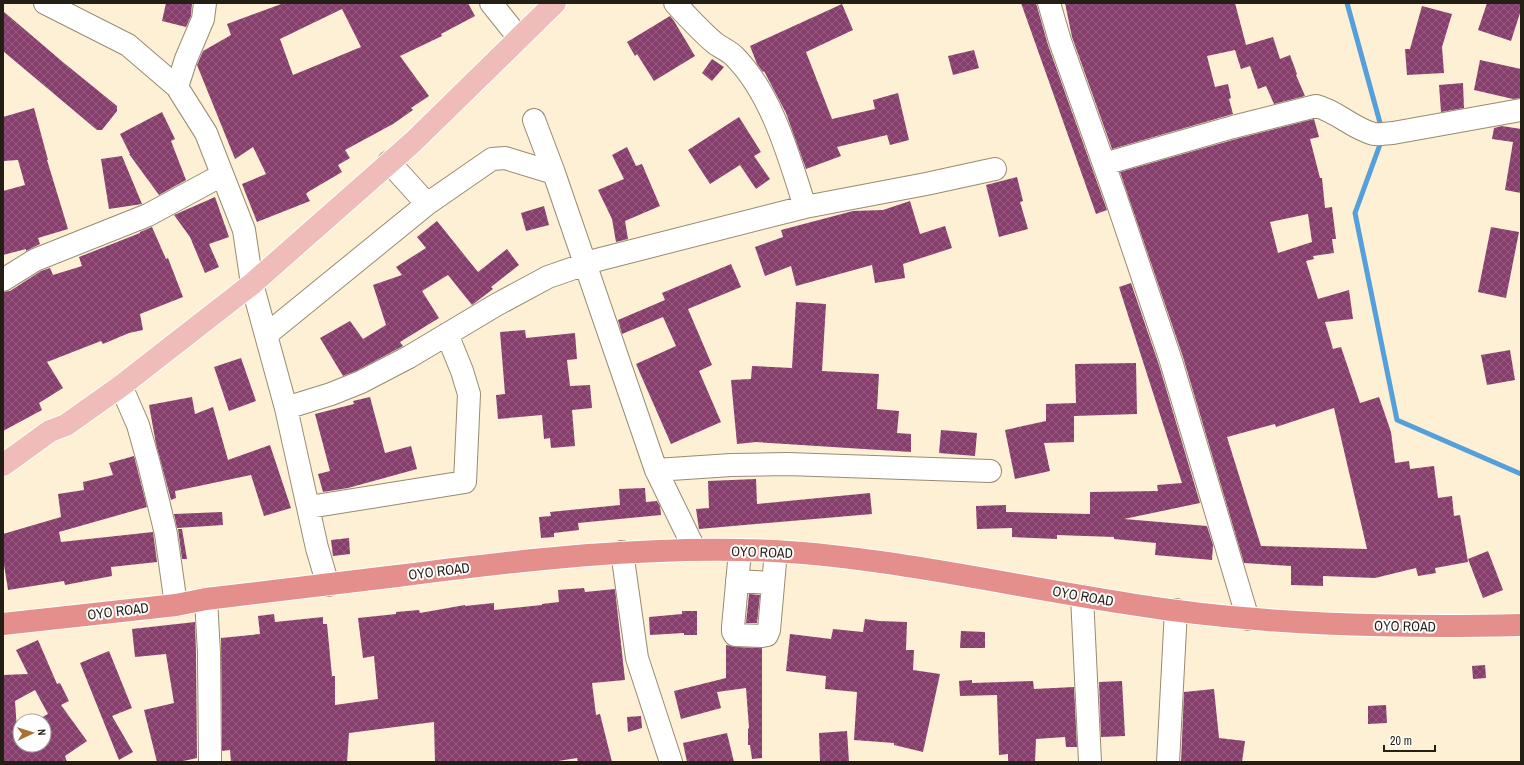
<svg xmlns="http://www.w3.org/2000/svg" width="1524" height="765" font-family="'Archivo Narrow',sans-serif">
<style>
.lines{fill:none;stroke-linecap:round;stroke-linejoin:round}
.stream{stroke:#559fdb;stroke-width:5}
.building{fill:url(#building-cross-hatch);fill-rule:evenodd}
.minor-casing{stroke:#978b72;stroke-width:24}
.major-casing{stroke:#fff;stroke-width:24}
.highway-casing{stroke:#fff;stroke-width:24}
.minor{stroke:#fff;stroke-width:22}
.major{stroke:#efbcba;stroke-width:22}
.highway{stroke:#e58f8c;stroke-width:22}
.labels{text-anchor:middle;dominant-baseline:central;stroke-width:4;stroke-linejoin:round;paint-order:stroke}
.street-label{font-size:14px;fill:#231f15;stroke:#fefefe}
</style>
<defs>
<pattern id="building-cross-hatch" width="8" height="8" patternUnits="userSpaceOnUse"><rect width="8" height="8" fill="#873e6d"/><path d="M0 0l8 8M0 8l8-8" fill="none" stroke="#945e80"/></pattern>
</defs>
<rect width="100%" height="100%" fill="#fdf0d5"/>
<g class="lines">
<path class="stream" d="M1347,3L1382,130
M1382,139L1355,213L1397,420L1521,474"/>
</g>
<path class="building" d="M166,3H192L191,16L186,27L162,21Z
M284,3H468L475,16L441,34L442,36L400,56L429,96L411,108L413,110L393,124L345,150L350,158L338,165L342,172L308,192L306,194L310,201L257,222L242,184L266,174L253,147L235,159L197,65L203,51L231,35L227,24ZM342,9L361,47L293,75L280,39Z
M1021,3H1036L1048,45L1107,210L1096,214Z
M1065,3H1235L1246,45L1273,37L1280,59L1290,55L1297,74L1296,75L1305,96L1274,104L1266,86L1258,89L1250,66L1241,69L1235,50L1207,56L1215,87L1228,84L1231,98L1229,99L1233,114L1112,149L1072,37Z
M1487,3H1521V10L1511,41L1478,30Z
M842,4L853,30L806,52L832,119L875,109L873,100L898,93L909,140L890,145L887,135L837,147L841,156L806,169L786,113L764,71L763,72L757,64L750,46Z
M1422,6L1452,14L1442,47L1444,73L1407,75L1405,49H1410Z
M3,11L64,63L117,106V111L102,130H97L3,51Z
M670,16L674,21L695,56L654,81L637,54L635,56L627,42Z
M974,50L979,68L953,75L948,56Z
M712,59L724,67L712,81L702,73Z
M1480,60L1521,69V98L1513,99L1474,90Z
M1463,83L1464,108L1441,112L1439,85Z
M34,108L48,160H47L68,229L38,238L40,244L26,251V249L3,255V191L25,185L18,160L3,161V117Z
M162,112L175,139L171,141L186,180L159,195L129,154H130L120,134Z
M739,117L761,152L754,156L770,179L756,189L740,165L710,184L688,150Z
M1314,119L1319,137L1310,139L1320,178H1322L1325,208L1332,207L1336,239H1332L1334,253L1313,256L1314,259L1306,261L1318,299L1349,290L1353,319L1325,322L1333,349L1341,347L1360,403L1379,397L1391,432L1395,463L1409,461L1410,469L1434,466L1438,498L1452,496L1454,516L1460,515L1468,562L1435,568L1436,573L1418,576L1416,568L1375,578L1323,576V586L1291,585V566L1244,563L1183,357L1120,172L1236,139ZM1308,214L1312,242L1278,253L1270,222ZM1334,408L1367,549L1261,546L1227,437L1275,424L1276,427Z
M1502,126L1521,129V193L1505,190L1513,142L1492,139L1494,128Z
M627,147L636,166L642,164L660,206L625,221L628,239L616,242L612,219L598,190L624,179L612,155Z
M122,156L142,204L109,209L101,159Z
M1017,177L1023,201L1020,202L1028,229L999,237L986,185Z
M215,197L229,237L209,244L219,267L205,273L190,237L174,215Z
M910,201L920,234L945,226L952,248L903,264L905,278L875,283L872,265L796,286L791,266L765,276L755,247L783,237L781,230L853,211L883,210Z
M544,206L549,225L526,231L521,213Z
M437,221L478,272L507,249L519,265L491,287L493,289L472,305L448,275L422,291L439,318L400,342L403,346L356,371L343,376L320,338L350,321L363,339L386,325L373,285L402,275L396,267L426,248L417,237Z
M152,227L166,259L168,258L183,297L140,314L143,330L129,333L103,344L101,341L47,362L63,388L39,403L42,410L3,431V292L10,291L41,271L50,268L53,275L82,266L79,257L140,233V232Z
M1491,227L1519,232L1506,298L1478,292Z
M731,264L741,287L688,309L712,365L699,371L721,422L671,444L636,364L676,346L663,317L622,334L618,320L665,300L662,293Z
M1131,283L1159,365L1200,503L1124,519L1207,526L1213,545L1212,560L1155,555L1156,543L1114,539V537L1057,535V539L1012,537V528L977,529L976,506L1006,505V512L1090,514V492L1158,491L1157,485L1182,483L1119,287Z
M796,302L826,304L822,371L879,374L877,409L899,411L897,433L911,434V452L756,442L737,444L731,380L751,379L752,366L792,368Z
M525,330L526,338L575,333L577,359L567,360L570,386L590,385L592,408L572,410L575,446L551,448L550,438L544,439L542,415L498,419L496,395L505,394L500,332Z
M1510,350L1515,380L1487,385L1481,355Z
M241,358L256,401L229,411L214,367Z
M1136,363L1137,414L1074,416V442L1044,443L1050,471L1015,479L1005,430L1046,421V404L1076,403L1075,364Z
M192,397L195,414L213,407L228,460L270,445L291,508L264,516L251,475L175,491L176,498L171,500L156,444L149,405Z
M370,397L385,453L411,446L417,469L348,488L323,492L318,474L330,471L315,414L354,404L353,401Z
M941,430L977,433L975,456L939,453Z
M134,456L147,507L59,532L61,542L153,532L157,562L111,567L112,576L65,585L64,581L8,590L3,558V534L61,517L58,494L84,490L83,482L113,475L109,463Z
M756,479L757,504L870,493L872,514L699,529L696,509L709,508L708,481Z
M645,488L646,502L657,501L660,506L661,515L578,523L579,530L554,533V537L541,538L539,517L551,516L550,512L620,505L619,489Z
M222,512L223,525L177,528L174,514Z
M178,529H182L187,559H182Z
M349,538L350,554L333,556L331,540Z
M1488,551L1503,590L1483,598L1468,559Z
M584,588L585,592L615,589L625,680L592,683L596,715L600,714L612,762H578L577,758L552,762H435L434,722L349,733L347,762H231L230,750L222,751L221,638L260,634L258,616L274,614L275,622L323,617V624H327L332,676H335V705L378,699L374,656L363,658L358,618L396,614V612L419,610L420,613L465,605V606L494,603V610L542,605V604L559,602L558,590Z
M749,594L760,595L757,623H746Z
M682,611H697V635H684V633L650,635L649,617L682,614Z
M865,619L879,621L907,622L906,650H914L913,670L940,674L923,752L894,745V743L854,740L857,692L825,689L826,676L786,671L790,634L831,639L833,629L863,632Z
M195,622L196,653L197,758L179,762H157L144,710L174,703L166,654L135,657L132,629Z
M961,631L985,632V648H960Z
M38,640L57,684L60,683L69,701L61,705L87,741L65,756L67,762H3V675L28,674L16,650ZM35,690L48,714L35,721H44V745H20V729L17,730L15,701Z
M726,645L735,647L762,648V758L752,759L750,745H748V729L749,728L746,688L717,692L721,708L681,719L674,691L726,678Z
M109,651L132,708L112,716L133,752L119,760L80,663Z
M1485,665L1486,678L1473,679L1472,666Z
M972,680V683L1033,681L1034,689L1074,687L1077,747H1066L1065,737L1036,739L1035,762H1008V754L999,755L997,695L960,696L959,681Z
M1122,681L1125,736L1101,737L1099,682Z
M1214,689L1219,738L1245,741L1242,762H1181L1184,692Z
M1386,705L1387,723L1368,724V706Z
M641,716L642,728L628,732L627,717Z
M847,731L849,762H820L819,733Z
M727,733L734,762H687L683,743Z"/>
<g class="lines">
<g class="minor-casing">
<path id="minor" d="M45,3L128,45L177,87L206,133L244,230L252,284L286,408L317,548L328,585
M491,3L519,38
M675,3C685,14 705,35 716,44C722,48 729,51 734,56C772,94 789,157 805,207L926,184L995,169
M1049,3L1060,41L1115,195L1171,361L1248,619
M177,87L186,59L203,19L205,3
M534,120L554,173L656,470L695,550
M389,162L427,204
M1104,164L1233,127L1316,106C1337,111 1353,129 1374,134C1380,135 1387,133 1393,133L1521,110
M3,280L35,260L148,215L222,175
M266,335L427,204L492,159L505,158L554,173
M121,386L138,425L149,464L166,534L176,605
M286,408L331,394L361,382L409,357L496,305L548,277L597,260L805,207
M656,470L731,465L787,464L990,471
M309,507L465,482L469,394L462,371L447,334
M740,551L733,627V632L735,635L762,636L767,635L769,630L776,551
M622,552L637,658L671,762
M737,581L773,583
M1082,596L1090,762
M206,599L209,653L210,762
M1168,762L1176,610"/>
</g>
<g class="major-casing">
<path id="major" d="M3,465L50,431L66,425L121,386L252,284L413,142L555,3"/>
</g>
<g class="highway-casing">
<path id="highway" d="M3,624L176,605L206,599C269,592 333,584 397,576C522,560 648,545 775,551C893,558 1012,586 1130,604C1259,625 1390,628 1521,625"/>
</g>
<use href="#minor" class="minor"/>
<use href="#major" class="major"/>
<use href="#highway" class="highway"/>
</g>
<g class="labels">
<g class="street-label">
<text transform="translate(762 552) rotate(2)">OYO ROAD</text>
<text transform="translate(439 571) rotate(-7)">OYO ROAD</text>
<text transform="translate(1083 596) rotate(10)">OYO ROAD</text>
<text transform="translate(118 611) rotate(-7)">OYO ROAD</text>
<text transform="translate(1405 626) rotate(1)">OYO ROAD</text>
</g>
</g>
<rect width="1524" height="765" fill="none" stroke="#231f15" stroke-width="8"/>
<g transform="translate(32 733) rotate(86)"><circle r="19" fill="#fefefe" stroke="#a6a5a1"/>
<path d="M0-3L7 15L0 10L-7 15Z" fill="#ab7031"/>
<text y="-6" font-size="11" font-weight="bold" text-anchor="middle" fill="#231f15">N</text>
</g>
<path d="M1384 745v6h51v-6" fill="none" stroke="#231f15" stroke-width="2"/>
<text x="1390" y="745" font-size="12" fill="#231f15" stroke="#fefefe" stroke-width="3" paint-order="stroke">20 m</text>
</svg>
